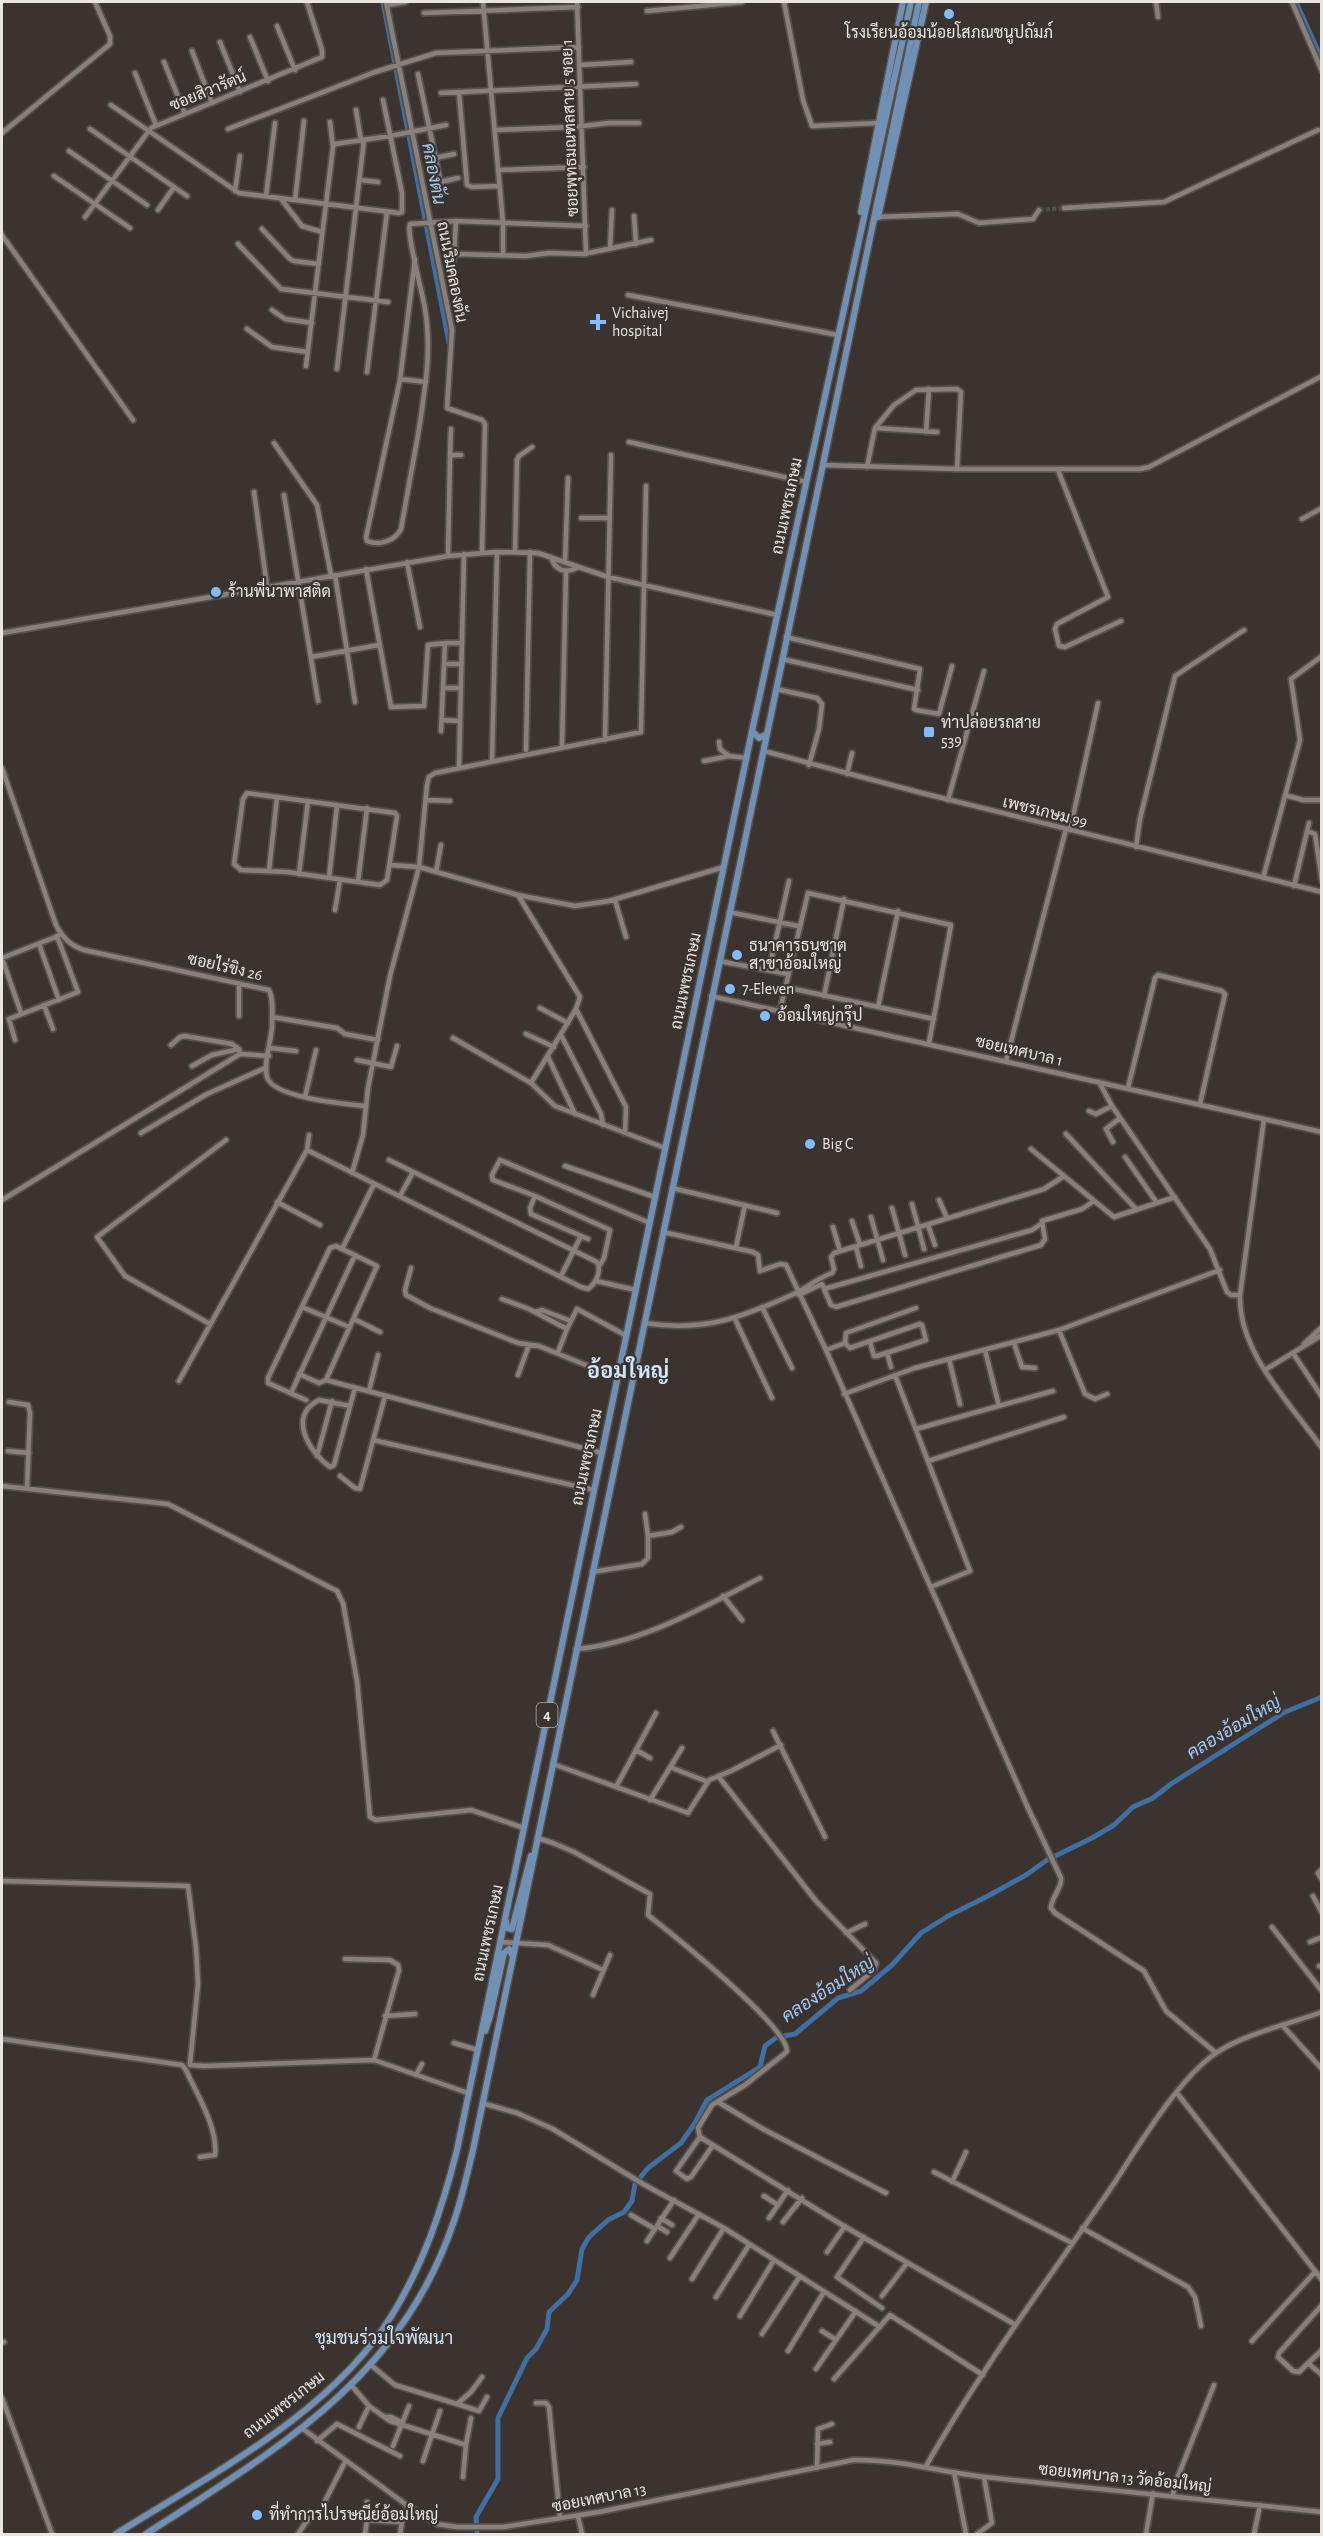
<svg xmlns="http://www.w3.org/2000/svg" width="1323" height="2536" font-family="'Alegreya Sans',Sarabun,sans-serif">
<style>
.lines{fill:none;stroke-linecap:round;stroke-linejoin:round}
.canal{stroke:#416fa1;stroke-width:5}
.minor-tunnel{stroke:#544e4a;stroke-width:4.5;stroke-dasharray:4.5 2;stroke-linecap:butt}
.minor-casing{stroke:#55504c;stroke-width:8}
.major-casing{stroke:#55504c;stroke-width:9}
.minor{stroke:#89807b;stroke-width:4.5}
.major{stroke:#7290b3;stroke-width:6}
.poi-dot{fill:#83bcfb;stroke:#3a332f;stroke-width:2}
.labels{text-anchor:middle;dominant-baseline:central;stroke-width:4.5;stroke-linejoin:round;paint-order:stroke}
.shield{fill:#3a332f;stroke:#b4b0ac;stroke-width:1.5}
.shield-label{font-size:15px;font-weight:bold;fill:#e9e5e1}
.poi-label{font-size:16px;fill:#e9e5e1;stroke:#3a332f;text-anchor:start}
.street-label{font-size:16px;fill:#e9e5e1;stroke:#3a332f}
.water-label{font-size:18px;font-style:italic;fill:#a2c8f3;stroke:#3a332f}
.neighbourhood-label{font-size:18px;fill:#d0e5fe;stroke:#3a332f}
.district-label{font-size:22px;font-weight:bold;fill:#d0e5fe;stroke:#3a332f}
</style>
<rect width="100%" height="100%" fill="#3a332f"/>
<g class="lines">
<path class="canal" d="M383,2L449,343
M1296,2L1322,60
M477,2534L476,2517L498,2479V2418L527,2358L536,2349L547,2329L549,2312L568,2294L577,2280L582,2249L589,2237L608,2220L624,2212L632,2201L635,2184L648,2168L681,2143L695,2123L707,2100L760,2067L765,2046L777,2037L795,2034L838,1998L861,1991L892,1965L921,1933L948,1916L988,1896L1026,1875L1047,1860L1092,1838L1114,1825L1133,1807L1153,1798L1171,1784L1248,1735L1285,1712L1322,1697"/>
<path class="minor-tunnel" d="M1039,210L1064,208"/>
<g class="minor-casing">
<path id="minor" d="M386,2L452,330L447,408L482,420L485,424L482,553
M483,2L503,223V255
M577,2L586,254
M784,2L803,100L812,126L877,123
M1156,2L1158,17
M1292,2L1322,71
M387,5L405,2
M647,11L742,2
M424,13L578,7
M277,26L295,70
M250,37L268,81
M220,42L240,92
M192,51L212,103
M164,62L185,114
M580,65L631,62
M135,73L156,125
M418,74L442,189
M459,92L467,185L472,187L500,186
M441,93L636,84
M111,105L239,193L399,213L402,212V193L383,100
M356,110L361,140
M90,129L187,196
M228,129L375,72L436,53L579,47
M495,130L575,127L609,123H639
M2,133L110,44V36L95,2
M333,147L335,144L390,136L446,125
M69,151L147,205
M435,158L454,154
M498,170L584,167
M54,176L130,228
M360,180L378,182
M440,182L458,178
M235,191L240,156
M266,196L275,123
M281,199L302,226L322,232
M295,200L304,121
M1064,208L1164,202L1318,130
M158,210L174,187
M634,216L636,244
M85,217L151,128L322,57V50L307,2
M878,217L958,214L979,223L1033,219L1039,210
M262,229L290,259L294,261L319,264
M2,235L133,420
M238,244L281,289L388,302
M610,249L612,210
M454,254L456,221
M415,259L400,380L366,537L367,541C379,546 395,541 401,529C407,496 413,462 419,429C425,389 432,350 425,309C423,294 406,234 410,224L456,221L586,226
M452,276L454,254L526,256L549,253L584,254L651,240
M628,295L838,335
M272,310L285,319L312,323
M247,329L272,347L308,352
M306,366L333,147L330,122
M337,369L364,140
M367,372L387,212
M400,379L426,382
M875,428L937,432
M926,432L929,389
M629,442L806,482
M274,443L317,505L331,575
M450,456L451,429
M823,465L957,469H1140L1149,467L1322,376
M867,467L875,428L894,405L916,390L957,389L961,392L957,469
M1058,470L1108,597L1057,624L1055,629L1059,646L1065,647L1121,621
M254,492L267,586
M284,495L318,701
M581,518H610
M1302,519L1322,508
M515,551L517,460L519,456L532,447
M448,556L450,458L452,455H461
M551,557C555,570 565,574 577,568
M407,562L420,627
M565,562L568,478
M366,569L391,707L424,706L428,645L445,643
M335,575L355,702
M2,633L448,556L497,552L538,553L608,577L777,615
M786,637L920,669L914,709L916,710L939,714L952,666
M311,657L379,645
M782,659L918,690
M445,664H461
M444,688H461
M776,689L817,698L822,704L819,729L809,765
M442,720L460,721
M441,731L445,643H462
M605,740L611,455
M719,742L720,749L729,756
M562,747L566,571
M526,750L530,552
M764,751L918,792L1322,892
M492,761L497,552
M704,761L729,756L747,758
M2,768L56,925C62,937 71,946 84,950L269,990C274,1000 272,1015 272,1027C271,1041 263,1065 267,1077C273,1098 346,1104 366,1106
M459,768L464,554
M847,774L852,753
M247,793L395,813L397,816L387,880L380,885L287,872L241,870L234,864L243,799Z
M1285,795L1303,800H1322
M426,800L450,801
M948,800L984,671
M1070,830L1098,703
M1307,831L1315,834L1322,881
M1136,847L1140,819L1175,676L1244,630
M391,865L419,867L518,895L575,906L609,901L724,867
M269,871L277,797
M436,872L441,845
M299,874L308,801
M329,878L337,805
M1263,878L1300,740L1291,679L1322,656
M358,882L367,808
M1294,886L1309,823
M518,895L580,997L576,1009L531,1083
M615,900L626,937
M335,910L340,880
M729,912L798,926
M39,944L59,1000
M2,958L58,936
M2,958L21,1013
M719,961L788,974
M769,970L789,881
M239,984V1016
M785,987L934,1019
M711,996L1322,1132
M824,996L844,899
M44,1005L53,1029
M878,1007L898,911
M540,1008L568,1023
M576,1009L626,1107L625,1133
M780,1010L808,893L951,925L929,1043
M272,1017L337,1028L345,1034L378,1040
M526,1034L554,1047
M561,1035L601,1114L603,1125
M453,1038L531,1083L555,1106L665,1148
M15,1040L9,1019L78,992L57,936
M171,1045L180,1037L185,1036L232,1044L239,1049L240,1054
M270,1048L296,1051
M548,1057L575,1114
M357,1060L391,1067L397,1046
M1006,1061L1066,829
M192,1066L212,1055L239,1049
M1099,1082L1112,1106L1210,1249L1227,1292L1231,1295H1240
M1128,1088L1155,978L1158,975L1222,991L1225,994L1200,1104
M305,1097L316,1050
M1089,1111L1096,1114L1112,1106
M1264,1119L1240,1295C1238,1352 1290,1403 1322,1448
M141,1133L207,1094L265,1068
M1066,1134L1136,1209
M1113,1142L1106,1129L1120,1118
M1031,1149L1064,1176
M307,1150L581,1287L588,1289C596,1283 602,1271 597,1262L389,1160
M1125,1157L1157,1203
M565,1166L655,1197
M352,1173L363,1135L368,1088L390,976L419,867L427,785L429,777L435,773L641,732L646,486
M672,1188L777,1213
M400,1196L413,1172
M535,1196L610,1230L604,1258L600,1265
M2,1200L240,1054L269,1056
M939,1200L947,1218
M277,1202L320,1225
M912,1204L924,1249
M892,1208L905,1255
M871,1217L883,1260
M852,1221L860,1245
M928,1225L935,1245
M833,1227L840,1251
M663,1232L753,1252L758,1255L760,1271L780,1264L786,1265L826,1350L1028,1808L1061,1878C1062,1889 1051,1897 1051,1908L1055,1913L1144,1971L1166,2011L1216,2053
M588,1239L531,1214L530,1208L535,1196L493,1180L492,1175L500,1160L650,1223
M736,1247L745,1205
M856,1247L861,1266
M342,1249L374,1184
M411,1268L405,1290L406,1295L430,1308L518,1343L539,1346L593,1368H620
M561,1276L581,1236
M596,1281L636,1290
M824,1289L1032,1230L1041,1224
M799,1295L822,1284L831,1305L836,1307L1041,1245L1045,1239L1042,1221L1082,1209L1094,1201
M502,1299L529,1309L567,1329L558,1352
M302,1307L349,1327
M762,1307L792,1368
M535,1312L542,1310L571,1321
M354,1319L380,1332
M735,1319L772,1398
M644,1323C705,1332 741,1318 796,1293C808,1287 818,1278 832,1273L834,1269L831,1257L834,1253L1044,1189L1064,1176L1114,1217L1175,1197
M210,1324L125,1276L97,1237L226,1140
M567,1329L577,1309L627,1336
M1059,1330L1085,1394L1095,1399L1107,1394
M845,1343L850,1348L920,1324L922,1325L926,1340L877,1356H874L870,1342
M1014,1343L1022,1367L1035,1368
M1304,1344L1322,1327
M826,1350L845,1343L846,1333L916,1308
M985,1350L999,1406
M887,1353L891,1367
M1293,1353L1322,1397
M949,1359L960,1404
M1265,1370L1322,1335
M299,1374L319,1383L326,1380L377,1266L336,1246L330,1248L268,1378V1383L306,1400
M518,1375L529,1345
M895,1375L970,1571L931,1587
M326,1380L602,1453
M179,1381L307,1150L309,1135
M369,1391L378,1355
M291,1393L355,1255
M844,1394L915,1368L1059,1330L1220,1270
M9,1402L28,1405L30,1413L27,1488
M350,1406L319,1400C287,1416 309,1452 330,1467L334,1465L355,1388
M916,1429L1053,1391
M373,1440L594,1490
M8,1451L29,1453
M317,1456L332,1401
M928,1461L1064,1417
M340,1476L355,1488L360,1489L385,1396
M2,1486L168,1504L337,1591L343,1603L357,1681L370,1817L376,1820L471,1810L524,1828
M645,1514L648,1536
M592,1572L642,1564L648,1558V1536L672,1532L681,1527
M723,1596L742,1620
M576,1649C641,1644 703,1607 760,1578
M773,1731L825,1837
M636,1750L650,1758
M553,1764L688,1813L709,1780L731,1771L781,1745
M670,1767L708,1782
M718,1776L816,1901L876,1963L874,1970L850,1990
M616,1787L656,1713
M650,1800L682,1748
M537,1838L553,1843L574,1852L650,1894L648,1915C672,1934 787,2026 787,2051L784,2054L745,2085L712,2105L698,2128L700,2137L842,2225L1014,2324
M1322,1869L1318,1873L1322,1880
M2,1881L188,1886L196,1948L198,1984L190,2064
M1313,1896L1322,1913
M1272,1927L1322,1991
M846,1933L865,1924
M500,1942L548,1945L603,1970
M1310,1942L1322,1937
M345,1959L390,1960L398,1965L399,1970L374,2060
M1319,1966L1322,1967
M593,1995L610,1955
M385,2016L415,2014
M1283,2026L1322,2069
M2,2039L182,2065L186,2070C197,2095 218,2127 215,2155L200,2157
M454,2043L478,2050
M190,2065L204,2066L374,2060L468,2093
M416,2075L422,2064
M1177,2093L1322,2280
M718,2102L763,2129L886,2193
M482,2103L517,2113L553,2129L643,2184L724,2228L880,2327
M700,2137L676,2171L687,2179L691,2177L713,2145
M934,2172L1072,2243
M952,2182L966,2152
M764,2196L778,2205L788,2190
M631,2215L655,2229
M661,2218L672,2225
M769,2218L778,2205
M783,2222L802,2198
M657,2226L667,2232
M1082,2228L1188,2287L1195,2297L1201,2326
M864,2237L837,2277L882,2308
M647,2241L674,2200
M827,2252L845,2226
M670,2258L699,2214
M692,2279L724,2228
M882,2296L907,2263
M716,2297L749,2245
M1322,2305L1279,2353L1278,2357L1293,2371L1299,2372L1322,2350
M740,2316L774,2260
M822,2331L836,2340
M762,2334L800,2276
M1252,2341L1314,2273
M2,2343L4,2342
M788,2351L824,2292
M1308,2363L1322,2375
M371,2365L395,2385L457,2404L471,2392L482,2377
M816,2369L856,2311
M834,2379L890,2315L983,2375
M352,2386L369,2406L390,2421L466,2445L463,2477
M2,2398L52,2534
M536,2403H546L549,2407L560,2518
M457,2404L479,2411L487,2397
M386,2417H391L403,2423
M359,2427L369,2406
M303,2429L408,2506L437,2524L457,2527H503L599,2512L853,2460C898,2459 940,2472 985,2477C1097,2489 1209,2500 1322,2512
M317,2441L337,2424L400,2456
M817,2444L830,2442
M466,2445L471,2418
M393,2446L409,2406
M423,2461L440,2411
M926,2466C982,2367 1051,2276 1115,2182C1139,2145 1179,2078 1216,2053C1244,2034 1289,2024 1322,2012
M817,2468L818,2429L832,2424
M954,2472L966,2534
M1173,2495L1175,2484L1214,2385
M325,2501L345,2462
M578,2516L582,2534
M367,2520V2502
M402,2522L408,2506
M298,2534L309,2518
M365,2534L367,2520L402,2522L400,2534
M977,2534L992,2523L984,2477
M1146,2534L1153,2493
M1254,2534L1260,2505"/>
</g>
<g class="major-casing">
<path id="major" d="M861,212L903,2
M878,217L926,2
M752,731L759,738L767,734
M506,1921L507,1928L512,1929L531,1856
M485,2031L490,2016L504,1953L509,1949L512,1955
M116,2534C211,2474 332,2413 392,2315C424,2263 442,2209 457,2150L752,731L911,2
M146,2534C277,2449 401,2379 454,2221C462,2198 467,2174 473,2150L919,2"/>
</g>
<use href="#minor" class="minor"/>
<use href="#major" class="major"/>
</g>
<g class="poi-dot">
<circle cx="949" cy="14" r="6"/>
<path d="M595 313h6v6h6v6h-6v6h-6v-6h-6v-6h6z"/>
<circle cx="216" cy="592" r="6"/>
<rect x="923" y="726" width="12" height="12" rx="3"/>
<circle cx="737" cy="955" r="6"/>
<circle cx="730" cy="989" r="6"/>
<circle cx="765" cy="1016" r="6"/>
<circle cx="810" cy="1144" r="6"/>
<circle cx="257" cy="2515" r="6"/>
</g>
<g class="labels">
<rect class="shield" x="536.5" y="1703" width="21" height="24" rx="4.5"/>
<g class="shield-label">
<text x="547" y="1715">4</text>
</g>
<g class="poi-label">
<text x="949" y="33" text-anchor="middle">โรงเรียนอ้อมน้อยโสภณชนูปถัมภ์</text>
<text x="612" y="313">Vichaivej<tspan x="612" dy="18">hospital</tspan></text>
<text x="228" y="592">ร้านพี่นาพาสติด</text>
<text x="941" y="723">ท่าปล่อยรถสาย<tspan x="941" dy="18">539</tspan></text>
<text x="749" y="946">ธนาคารธนชาต<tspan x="749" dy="18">สาขาอ้อมใหญ่</tspan></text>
<text x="742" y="989">7-Eleven</text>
<text x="777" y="1016">อ้อมใหญ่กรุ๊ป</text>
<text x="822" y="1144">Big C</text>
<text x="269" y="2515">ที่ทำการไปรษณีย์อ้อมใหญ่</text>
</g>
<g class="street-label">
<text transform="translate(208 91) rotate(-22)">ซอยสิวารัตน์</text>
<text transform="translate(570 128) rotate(-92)">ซอยพุทธมณฑลสาย 5 ซอย 1</text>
<text transform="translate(452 272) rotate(79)">ถนนริมคลองตัน</text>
<text transform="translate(787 506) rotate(-78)">ถนนเพชรเกษม</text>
<text transform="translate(1045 812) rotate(14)">เพชรเกษม 99</text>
<text transform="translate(225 967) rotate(13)">ซอยไร่ขิง 26</text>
<text transform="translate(686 981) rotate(-78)">ถนนเพชรเกษม</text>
<text transform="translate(1019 1051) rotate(13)">ซอยเทศบาล 1</text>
<text transform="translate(587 1457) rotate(-78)">ถนนเพชรเกษม</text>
<text transform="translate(488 1933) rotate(-78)">ถนนเพชรเกษม</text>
<text transform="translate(284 2405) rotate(-38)">ถนนเพชรเกษม</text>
<text transform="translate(1125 2478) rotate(6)">ซอยเทศบาล 13 วัดอ้อมใหญ่</text>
<text transform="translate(599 2498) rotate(-11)">ซอยเทศบาล 13</text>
</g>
<g class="water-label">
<text transform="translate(433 174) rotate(79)">คลองตัน</text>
<text transform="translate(1234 1728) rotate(-31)">คลองอ้อมใหญ่</text>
<text transform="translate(828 1990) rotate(-33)">คลองอ้อมใหญ่</text>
</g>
<g class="neighbourhood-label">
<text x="384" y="2339">ชุมชนร่วมใจพัฒนา</text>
</g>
<g class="district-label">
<text x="628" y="1371">อ้อมใหญ่</text>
</g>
</g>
<rect width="1323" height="2536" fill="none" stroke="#e9e5e1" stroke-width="6"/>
</svg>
